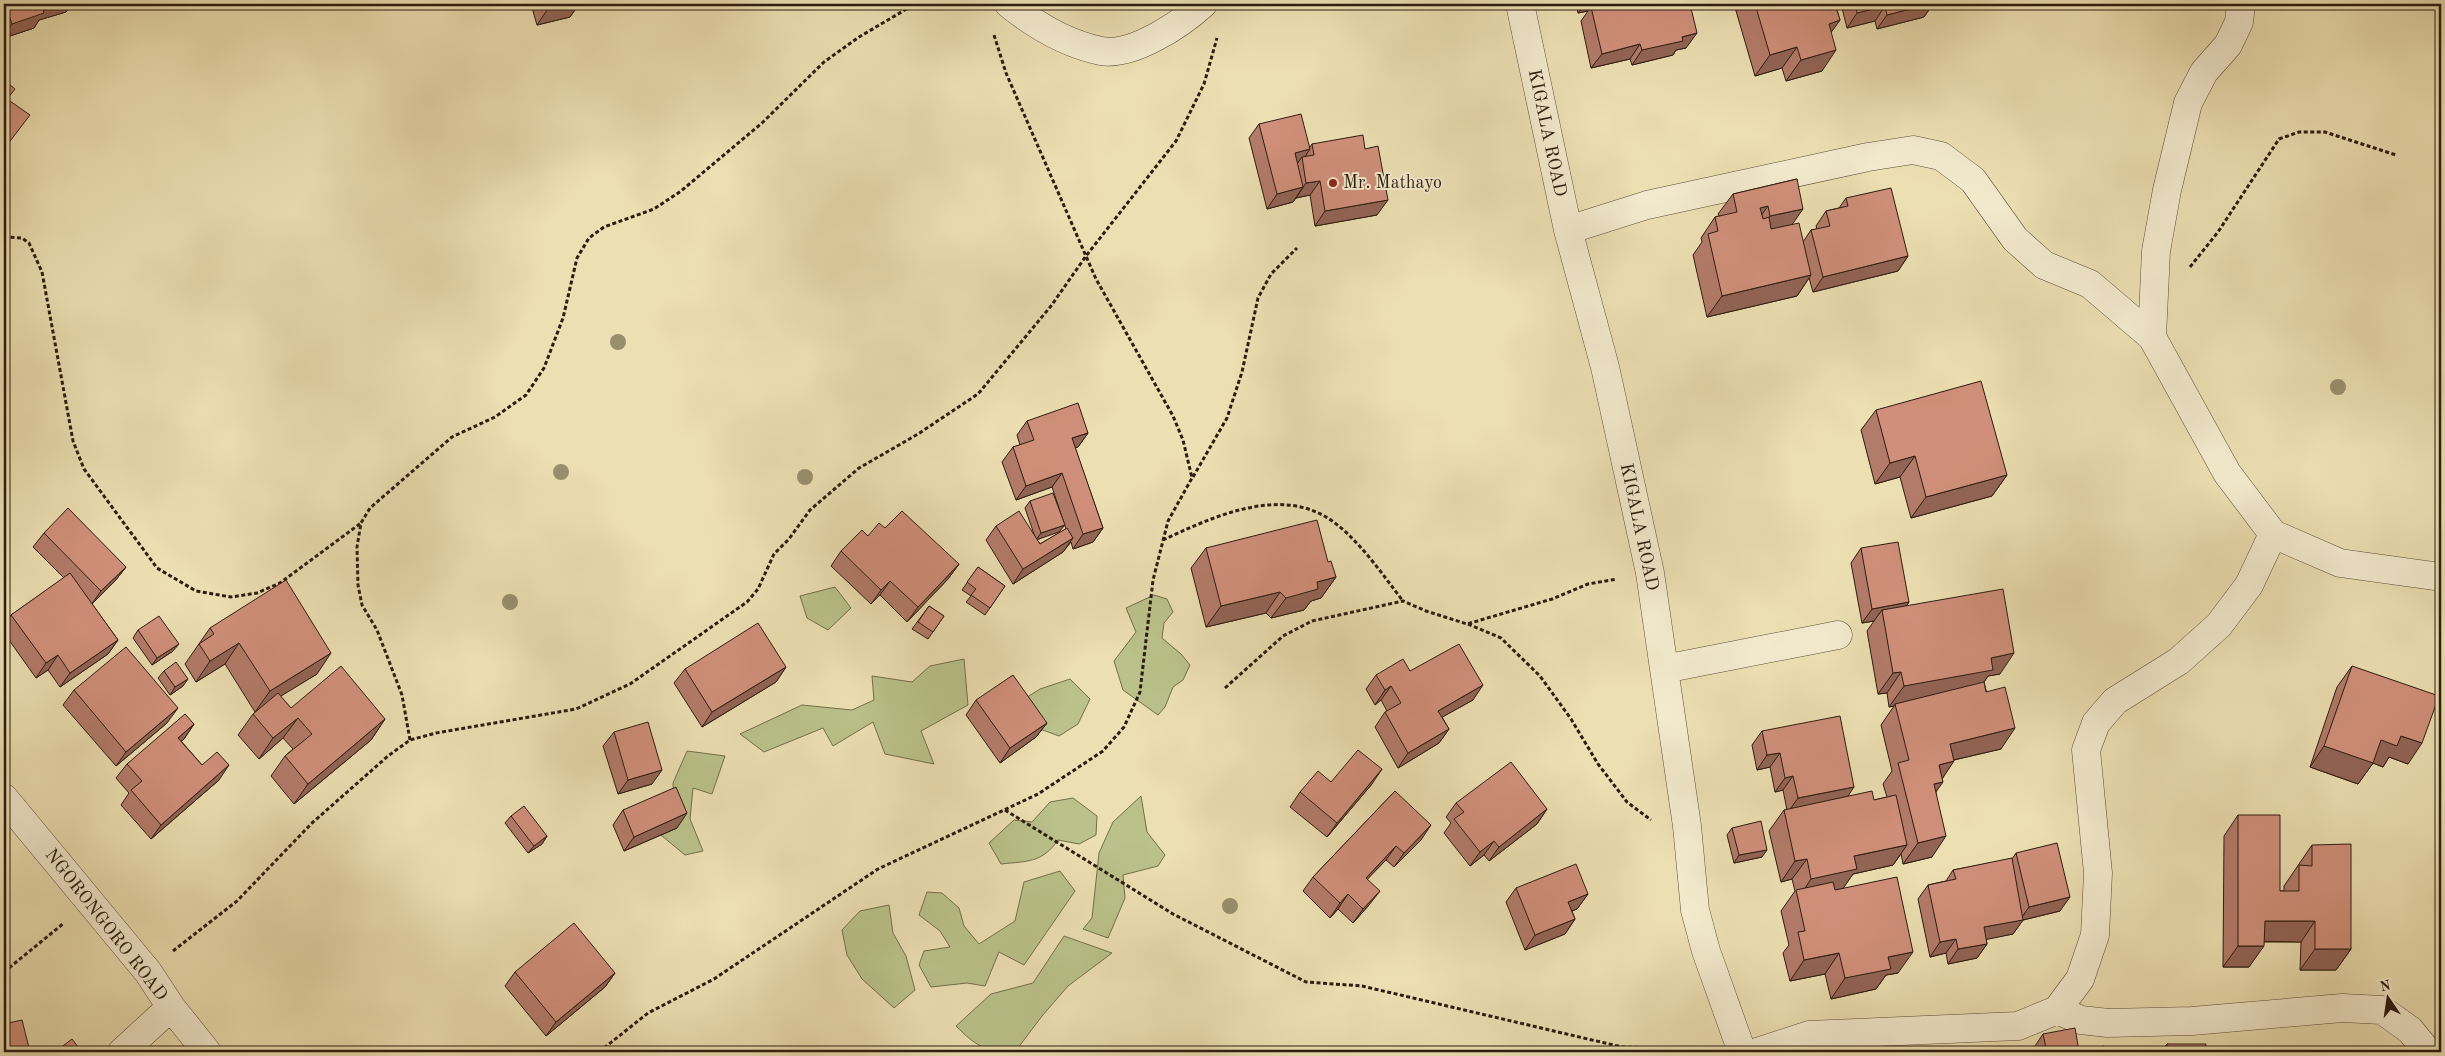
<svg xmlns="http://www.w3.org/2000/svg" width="2445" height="1056" font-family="'Old Standard TT',serif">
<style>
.green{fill:#bac18a;stroke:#736e4c}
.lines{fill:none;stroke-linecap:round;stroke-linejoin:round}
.street-casing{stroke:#5c4d38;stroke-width:29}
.path{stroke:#2c1c0f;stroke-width:3;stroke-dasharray:4 2.5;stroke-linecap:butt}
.street{stroke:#f3eacd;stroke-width:28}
.tree{fill:#9a8f6d}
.wall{fill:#b37b69;stroke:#2c1c0f}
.shaded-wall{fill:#926455;stroke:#2c1c0f}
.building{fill:#d08f7a;stroke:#2c1c0f}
.poi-dot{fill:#8f2418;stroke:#f3eacd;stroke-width:2}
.labels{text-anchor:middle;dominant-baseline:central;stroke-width:4;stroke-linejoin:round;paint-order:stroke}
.street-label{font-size:18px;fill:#2c1c0f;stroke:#f3eacd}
.poi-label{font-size:18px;fill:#2c1c0f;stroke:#f3eacd;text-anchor:start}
</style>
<rect width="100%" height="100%" fill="#ecdfb2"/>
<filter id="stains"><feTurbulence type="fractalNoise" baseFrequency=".004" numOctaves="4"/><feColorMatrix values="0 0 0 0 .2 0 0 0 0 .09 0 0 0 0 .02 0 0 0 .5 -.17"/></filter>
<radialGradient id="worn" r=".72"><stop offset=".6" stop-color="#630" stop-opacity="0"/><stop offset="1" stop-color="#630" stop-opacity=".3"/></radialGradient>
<path class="green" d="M835,587L851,608L828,630L807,618L800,596Z
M1154,595L1167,599L1173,612L1164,623L1162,638L1181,654L1190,665L1183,680L1173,687L1165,707L1158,715L1123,690L1114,661L1136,632L1126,608Z
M964,659L968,705L921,731L934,764L885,754L873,722L833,746L823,728L764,752L740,734L802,705L852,710L874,700L872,676L912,682L930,666Z
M1070,679L1090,699L1078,724L1059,736L1040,729L1018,703L1040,689Z
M687,751L725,756L712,794L693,788L690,819L703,851L685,855L656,831L674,814L673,783Z
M1141,796L1147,832L1165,855L1158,866L1123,875L1125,898L1108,938L1083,929L1092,918L1099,853L1113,822Z
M1073,798L1097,816L1096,835L1079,844L1058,840C1042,863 1028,861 1001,864L989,843L1014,820L1032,822L1050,802Z
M1060,871L1075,891L1024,965L999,952L985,986L967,983L931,987L919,965L924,951L950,947L940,931L919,915L927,892L942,893L959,908L964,926L979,944L1015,921L1024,882Z
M889,905L893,933L906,956L915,990L894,1008L862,979L847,955L842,930L860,911Z
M1064,936L1112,953L1068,986L1042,1016L1015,1052C985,1052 976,1046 956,1026L991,994L1033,983Z"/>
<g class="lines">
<g class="street-casing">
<path id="street" d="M1009,4C1035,25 1068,44 1101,51C1132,57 1181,24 1203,4
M1520,4L1568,230L1605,367L1650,573L1687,826L1695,910L1706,951L1742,1052
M1568,230L1647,205L1868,157L1913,150L1941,156L1973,180L2015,239L2044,265L2090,284L2152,337L2227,473L2273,534L2340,563L2441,577
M2152,337L2156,251L2167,190L2188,103L2204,72L2228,45L2239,22L2241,4
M1664,669L1838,635
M4,798L148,972L171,1007L207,1052
M2057,1010L2081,1020L2108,1023L2192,1021L2342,1008L2382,1010L2410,1030L2428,1052
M122,1052L171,1007
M1757,1052L1809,1035L2018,1026L2057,1010L2080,979L2095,935L2098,873L2086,750L2096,723L2115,701L2179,661L2219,625L2249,585L2273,534"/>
</g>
<path class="path" d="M4,237L22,238L29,243L42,272L73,441L84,469L157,568L196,591L231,597L257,593L280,583L361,523
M2190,267L2218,232L2279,139L2299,132H2325L2396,155
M1193,477L1227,418L1242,372L1258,298L1271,274L1297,248
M1163,540C1210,518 1276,487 1326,517C1356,535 1382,574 1403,601
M1468,624L1501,638L1540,676L1571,719L1598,764L1627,802L1651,820
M1225,688L1283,636L1312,621L1403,601L1426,611L1467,624L1552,599L1588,584L1617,579
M410,740L402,695L377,630L362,605L358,585L357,547L361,523L370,508L452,437L495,417L526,395L544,368L563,318L577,258L589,238L604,227L654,209L681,191L762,123L824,62L859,37L915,4
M1005,810L1173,914L1306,982L1362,986L1622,1047L1706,1049
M173,951L237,901L312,823L388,756L410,740L436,733L576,709L630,684L747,602L758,589L774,554L789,539L810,510L859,468L918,434L978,394L1051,306L1086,256L1176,141L1204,84L1217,38
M4,972L64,923
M599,1052L648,1013L714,979L878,869L1038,794L1103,751L1124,727L1140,692L1153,580L1168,521L1192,478L1183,440L1173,416L1096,279L1006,73L994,35"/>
<use href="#street" class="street"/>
</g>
<g class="tree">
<circle cx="618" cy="342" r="8"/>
<circle cx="2338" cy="387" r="8"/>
<circle cx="561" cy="472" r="8"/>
<circle cx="805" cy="477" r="8"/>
<circle cx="510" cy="602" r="8"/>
<circle cx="1230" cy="906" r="8"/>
</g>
<path class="wall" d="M4,4H71L66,12L39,20L34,28L4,38Z
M531,4H579L570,17L537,25Z
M1576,4H1690L1686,48L1676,50L1673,55L1632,65L1630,59L1591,68L1581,21L1588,11L1578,13Z
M1734,4H1835L1840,20L1831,32L1822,71L1786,81L1782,68L1755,76Z
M1841,4H1933L1924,17L1877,29L1875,21L1847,28Z
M1259,124L1310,147L1312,144L1365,149L1377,215L1315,226L1310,195L1296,198L1293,202L1267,209L1249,138Z
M1797,179L1792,225L1803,242L1811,230L1817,229L1816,226L1826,211L1839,208L1846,198L1908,256L1898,271L1813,292L1809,278L1797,296L1707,317L1693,255L1702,242L1701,238L1715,217L1719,216L1718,214L1733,194Z
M1876,410L2007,475L1992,496L1911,518L1900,477L1875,484L1861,430Z
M1027,421L1088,433L1078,447L1075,448L1103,528L1093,542L1073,549L1071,542L1063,552L1013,584L986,540L996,526L1035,537L1025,508L1030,501L1065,525L1037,540L1040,544L1066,529L1052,487L1016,500L1002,462L1013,447L1020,445L1017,435Z
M885,528L959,564L948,579L907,622L880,595L871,604L831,566L841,551L868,536Z
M44,533L126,567L115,581L92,604L118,640L108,654L60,687L48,670L36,678L4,633V625L11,615L64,578L33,547Z
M1206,548L1328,562L1336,577L1321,598L1311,601L1304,610L1271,618L1266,613L1206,627L1191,568Z
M1861,548L1909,602L1906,606L2000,674L1988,676L1984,682L2001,749L1954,760L1942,779L1936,792L1932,857L1903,864L1901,854L1893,865L1853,874L1843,888L1898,973L1886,975L1876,989L1831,999L1825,974L1790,981L1783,953L1789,945L1781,911L1795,891L1792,879L1781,882L1769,831L1784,810H1787L1783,790L1775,792L1770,767L1757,770L1752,745L1762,731L1848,796L1874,800L1887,797L1883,784L1892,771L1881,725L1894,706L1889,707L1887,693L1878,694L1867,631L1874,621L1862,623L1851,563Z
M978,567L1005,586L985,615L966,602L971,596L962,590Z
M929,606L944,616L928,639L912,629Z
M210,628L317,674L280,696L291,708L385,719L371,740L294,804L271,776L285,756L293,749L283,738L259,759L238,735L253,714L255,712L225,664L196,682L185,664Z
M138,630L173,651L152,665L133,638Z
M2352,666L2408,764L2389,757L2383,767L2373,763L2358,784L2310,767L2337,687Z
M786,667L776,682L702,727L674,683L685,669Z
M164,671L183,686L170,695L158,678Z
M1410,671L1473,700L1442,717L1449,729L1439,743L1398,768L1375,727L1385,712L1387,711L1381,700L1375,705L1366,689L1376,675Z
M74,690L167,723L116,766L63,705Z
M976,700L1047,723L1036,737L1000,763L966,715Z
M194,724L184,739L181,741L202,765L219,780L151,839L121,805L129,793L116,778L127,764Z
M614,732L652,784L618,794L603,746Z
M1331,782L1372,784L1327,837L1290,807L1300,792Z
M1395,791L1421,840L1394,867L1386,860L1367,879L1369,905L1353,923L1338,909L1330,918L1303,891L1313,877Z
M1456,803L1547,809L1537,824L1489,861L1484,855L1470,866L1444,833L1451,823L1446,817Z
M623,810L677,828L624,851L613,825Z
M2238,815L2280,891H2284V886L2312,845L2351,949L2336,970H2300L2301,942H2264L2249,967H2223L2224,836Z
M511,816L547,836L542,844L528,853L505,823Z
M1732,828L1762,857L1734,863L1727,835Z
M2016,853L2060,911L2023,920L2013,934L1986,939L1987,944L1977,958L1948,964L1946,953L1930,957L1918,899L1928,885L1946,881L1953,870L2012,859Z
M1516,888L1588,894L1577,909L1572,911L1575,919L1565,934L1525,950L1506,902Z
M515,972L615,973L605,987L546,1036L505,986Z
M2043,1034L2079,1051L2105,1052H2031Z
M2167,1044L2205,1052H2161Z"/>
<path class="shaded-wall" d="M55,4H71L66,12L39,20L34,28L4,38V36L12,24L43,8Z
M551,4H579L570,17L537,25Z
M1585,4H1602L1599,8L1591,7L1588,11L1578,13Z
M1930,4H1933L1924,17L1877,29L1887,15Z
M1885,6L1875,21L1847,28L1857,13Z
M1840,20L1825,41L1829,24Z
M1697,33L1686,48L1676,50L1673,55L1632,65L1642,50L1682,37Z
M1640,44L1630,59L1591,68L1602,54Z
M1797,47L1782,68L1755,76L1770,55Z
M1836,50L1822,71L1786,81L1801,60Z
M1310,149L1303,160L1302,157L1297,164L1295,153Z
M1320,181L1310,195L1296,198L1306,183Z
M1303,187L1293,202L1267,209L1277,194Z
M1388,200L1377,215L1315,226L1325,211Z
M1768,206L1753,227L1760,208Z
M1803,209L1789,229L1756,237L1770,216Z
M1908,256L1898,271L1813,292L1823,277Z
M1811,275L1797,296L1707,317L1722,296Z
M1088,433L1078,447L1062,453L1072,438Z
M1915,456L1900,477L1875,484L1890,463Z
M1062,473L1052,487L1016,500L1026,486Z
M2007,475L1992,496L1911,518L1926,497Z
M1065,525L1059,532L1036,540L1041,533Z
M1103,528L1093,542L1073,549L1083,534Z
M1073,538L1063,552L1013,584L1023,569Z
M959,564L948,579L907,622L918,607Z
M126,567L115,581L91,605L101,591Z
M1336,577L1321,598L1311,601L1304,610L1271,618L1286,598L1317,582Z
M890,581L880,595L871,604L881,590Z
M1280,592L1266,613L1206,627L1221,606Z
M1909,602L1899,617L1882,610L1874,621L1862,623L1872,609Z
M118,640L108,654L60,687L70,673Z
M239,643L225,664L196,682L210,661Z
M179,644L173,651L152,665L157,658Z
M331,653L317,674L255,712L270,691Z
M2014,653L2000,674L1988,676L1978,691L1895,704L1894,706L1889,707L1904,686L1991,658Z
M58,655L48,670L36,678L46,663Z
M786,667L776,682L702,727L712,712Z
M1901,672L1887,693L1878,694L1893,673Z
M188,679L183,686L170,695L175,687Z
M1483,685L1473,700L1428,725L1438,711Z
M1391,686L1381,700L1375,705L1385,690Z
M178,708L167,723L116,766L126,752Z
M298,718L283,738L259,759L273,738Z
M385,719L371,740L294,804L308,784Z
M1047,723L1036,737L1000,763L1010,748Z
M194,724L184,739L168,752L178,738Z
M2015,728L2001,749L1936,764L1950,744Z
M1449,729L1439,743L1398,768L1408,753Z
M2401,736L2422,743L2408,764L2389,757L2383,767L2373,763L2358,784L2310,767L2324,746L2381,740Z
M1780,753L1770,767L1757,770L1767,755Z
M1954,761L1940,782L1939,765Z
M229,765L219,780L151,839L161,825Z
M1382,769L1372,784L1327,837L1337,823Z
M662,770L652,784L618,794L628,780Z
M1793,776L1783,790L1775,792L1785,778Z
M1943,782L1928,803L1934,784Z
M1854,787L1844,802L1788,812L1798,798Z
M1547,809L1537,824L1489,861L1499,847Z
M687,813L677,828L624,851L634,837Z
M1431,825L1421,840L1394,867L1404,853Z
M547,836L542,844L528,853L534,846Z
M1946,836L1932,857L1903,864L1918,843Z
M1494,841L1484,855L1470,866L1480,852Z
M1907,845L1893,865L1853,874L1842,890L1798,899L1811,879L1854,856Z
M1396,846L1386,860L1355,892L1366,878Z
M1767,850L1762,857L1734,863L1739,855Z
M1807,859L1792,879L1781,882L1795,861Z
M1380,891L1369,905L1353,923L1363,909Z
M1348,894L1338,909L1330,918L1340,903Z
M1588,894L1577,909L1558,916L1568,902Z
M2070,897L2060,911L2023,920L2013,934L1974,942L1984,927L2020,920L2029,907Z
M1575,919L1565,934L1525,950L1535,935Z
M2265,921H2315L2301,942L2250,941Z
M1956,939L1946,953L1930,957L1940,942Z
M1987,944L1977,958L1948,964L1958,949Z
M2238,946H2264L2249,967H2223Z
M2315,949H2351L2336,970H2300Z
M1913,952L1898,973L1886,975L1876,989L1831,999L1845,978L1888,957Z
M1839,953L1825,974L1790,981L1804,960Z
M615,973L605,987L546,1036L556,1022Z"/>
<path class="building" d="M5,4H55L43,8L44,13L12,24Z
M1605,4H1690L1697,33L1682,37L1683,41L1642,50L1640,44L1602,54L1591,7Z
M1755,4H1835L1840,20L1829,24L1836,50L1801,60L1797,47L1770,55Z
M1855,4H1930L1887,15L1885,6L1857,13Z
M4,80L15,89L7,99L30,115L4,149Z
M1301,114L1310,149L1295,153L1303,187L1277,194L1259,124Z
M1363,135L1365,149L1378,146L1388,200L1325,211L1320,181L1306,183L1302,157L1314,155L1312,144Z
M1797,179L1803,209L1770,216L1768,206L1760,208L1763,219L1769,217L1771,229L1799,223L1811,275L1722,296L1708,234L1718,231L1715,217L1737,212L1733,194Z
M1891,188L1908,256L1823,277L1811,230L1830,226L1826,211L1848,206L1846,198Z
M1981,381L2007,475L1926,497L1915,456L1890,463L1876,410Z
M1078,403L1088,433L1072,438L1103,528L1083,534L1062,473L1026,486L1013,447L1034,440L1027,421Z
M1053,493L1065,525L1041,533L1030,501Z
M68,508L126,567L101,591L44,533Z
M902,511L959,564L918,607L890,581L881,590L841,551L862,530L868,536L879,523L885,528Z
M1019,511L1040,544L1067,528L1073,538L1023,569L996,526Z
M1317,520L1328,562L1331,561L1336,577L1317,582L1318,589L1286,598L1280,592L1221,606L1206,548Z
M1898,542L1909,602L1872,609L1861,548Z
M978,567L1005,586L990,608L971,595L976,589L967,582Z
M70,573L118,640L70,673L58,655L46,663L11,615Z
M286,580L331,653L270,691L239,643L210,661L199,644L214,634L210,628Z
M2003,589L2014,653L1991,658L1993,670L1904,686L1901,672L1893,673L1882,610Z
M929,606L944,616L933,632L918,622Z
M159,616L179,644L157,658L138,630Z
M758,623L786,667L712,712L685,669Z
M1459,644L1483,685L1438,711L1449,729L1408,753L1385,712L1401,703L1391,686L1385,690L1376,675L1403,659L1410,671Z
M126,647L178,708L126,752L74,690Z
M176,662L188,679L175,687L164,671Z
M341,666L385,719L308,784L285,756L312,734L298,718L273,738L253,714L278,693L291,708Z
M2352,666L2439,696L2422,743L2401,736L2397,746L2381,740L2373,763L2324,746Z
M1013,675L1047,723L1010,748L976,700Z
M1984,682L1986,692L2005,687L2015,728L1950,744L1954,761L1939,765L1943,782L1934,784L1946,836L1918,843L1898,763L1909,760L1895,704Z
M185,714L194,724L178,738L202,765L217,752L229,765L161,825L131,790L142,781L127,764Z
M1840,716L1854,787L1798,798L1793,776L1785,778L1780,753L1767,755L1762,731Z
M648,722L662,770L628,780L614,732Z
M1358,750L1382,769L1337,823L1300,792L1318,771L1331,782Z
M1511,762L1547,809L1499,847L1494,841L1480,852L1454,819L1464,812L1456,803Z
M676,787L687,813L634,837L623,810Z
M1395,791L1431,825L1404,853L1396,846L1366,878L1380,891L1363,909L1348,894L1340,903L1313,877Z
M1872,791L1874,800L1896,795L1907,845L1854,856L1857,869L1811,879L1807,859L1795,861L1784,810Z
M524,806L547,836L534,846L511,816Z
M2238,815H2280V891H2299V865L2312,866V845L2351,844V949H2315V921H2265L2264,946H2238Z
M1761,821L1767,850L1739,855L1732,828Z
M2057,843L2070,897L2029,907L2016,853Z
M2012,858L2023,920L1984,927L1987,944L1958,949L1956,939L1940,942L1928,885L1956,879L1953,870Z
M1576,864L1588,894L1568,902L1575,919L1535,935L1516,888Z
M1897,877L1913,952L1888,957L1891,969L1845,978L1839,953L1804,960L1798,932L1805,931L1796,890L1833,882L1835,890Z
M574,923L615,973L556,1022L515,972Z
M22,1020L30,1052H5L4,1049V1024Z
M2075,1028L2079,1051L2104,1046L2105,1052H2047L2043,1034Z
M72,1039L82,1052H55Z
M2167,1044H2206L2205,1052H2167Z
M1303,1048L1307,1052H1299Z
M1977,1049V1052H1960Z"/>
<circle class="poi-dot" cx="1333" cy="183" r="5"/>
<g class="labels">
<g class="street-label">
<text transform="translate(1547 133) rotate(78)">KIGALA ROAD</text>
<text transform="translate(1639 527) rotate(78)">KIGALA ROAD</text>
<text transform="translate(106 925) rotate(52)">NGORONGORO ROAD</text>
</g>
<g class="poi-label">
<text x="1343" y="183">Mr. Mathayo</text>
</g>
</g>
<rect width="2445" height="1056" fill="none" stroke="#ecdfb2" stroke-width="20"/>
<rect x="5" y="5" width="2435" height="1046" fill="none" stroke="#2c1c0f" stroke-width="2.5"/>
<rect x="10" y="10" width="2425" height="1036" fill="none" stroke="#2c1c0f"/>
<g transform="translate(2388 998) rotate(347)" stroke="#f3eacd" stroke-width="4" paint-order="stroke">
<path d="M0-4L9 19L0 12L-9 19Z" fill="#2c1c0f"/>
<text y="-8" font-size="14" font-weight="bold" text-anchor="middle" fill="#2c1c0f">N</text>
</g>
<rect width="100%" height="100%" filter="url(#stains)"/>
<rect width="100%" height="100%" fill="url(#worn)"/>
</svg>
